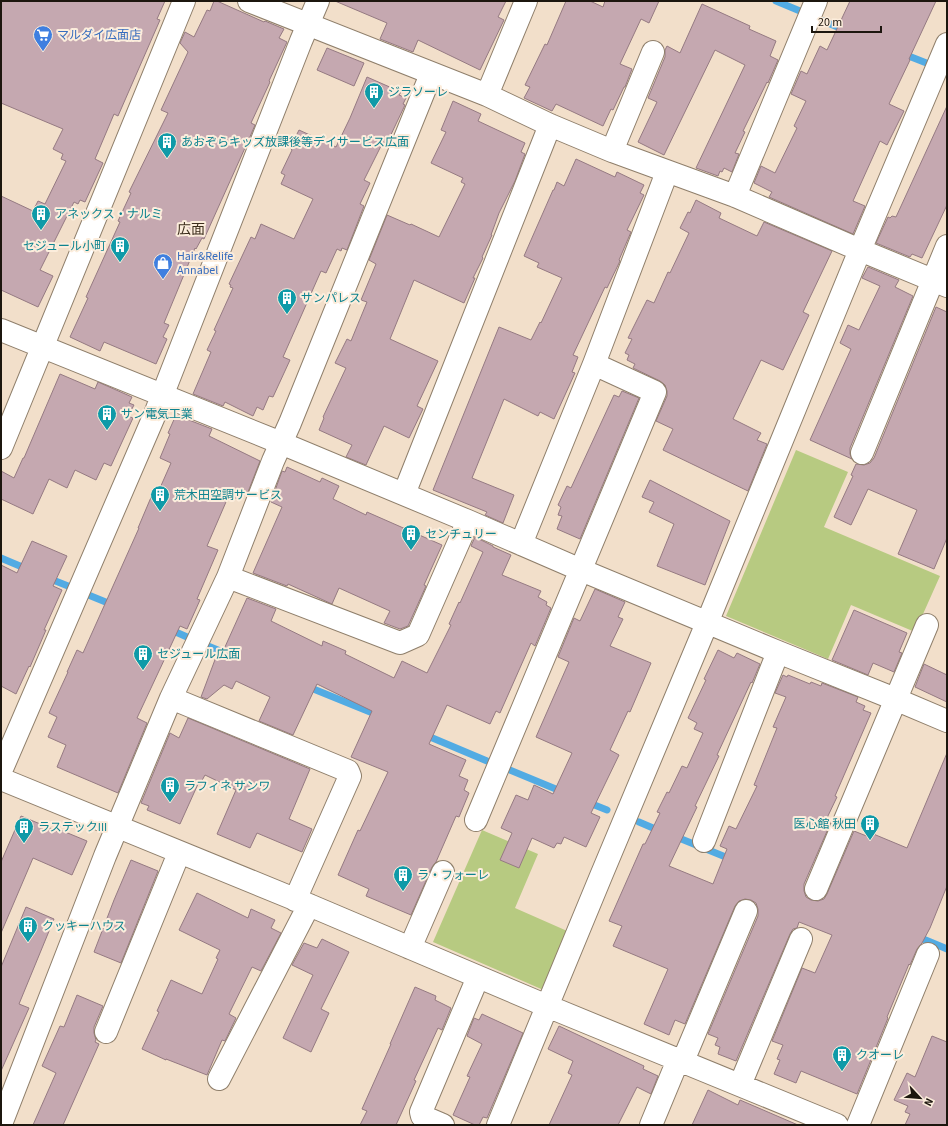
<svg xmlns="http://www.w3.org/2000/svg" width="948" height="1126" font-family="'Source Sans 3','Noto Sans JP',sans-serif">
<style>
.green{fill:#b7ca81}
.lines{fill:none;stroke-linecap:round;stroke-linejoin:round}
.stream{stroke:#52abe3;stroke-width:7}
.building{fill:#c5a8b0;stroke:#957a82}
.minor-casing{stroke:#8f7f6b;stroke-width:24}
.minor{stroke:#fff;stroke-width:22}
.labels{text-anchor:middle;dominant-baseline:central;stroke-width:4;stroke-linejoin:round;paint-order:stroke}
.shop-label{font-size:12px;fill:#366cbe;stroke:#fceddc;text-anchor:start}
.culture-label{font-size:12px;fill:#0d838f;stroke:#fceddc;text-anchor:start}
.quarter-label{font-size:14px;fill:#3b2d1b;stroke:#fceddc}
</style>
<rect width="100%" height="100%" fill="#f2dfca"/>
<path class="green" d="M796,450L848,472L824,527L940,576L915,632L851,605L828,659L726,616Z
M482,830L538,854L515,908L574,934L548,992L433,942Z"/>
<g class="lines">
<path class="stream" d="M776,1L800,11
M818,19L845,30
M901,53L929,64
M1,558L27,569
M48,578L68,586
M86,594L113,605
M169,629L187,637
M208,646L230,655
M306,686L380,716
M423,734L487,761
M505,768L563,792
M587,802L607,810
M639,822L660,831
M674,836L733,860
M916,936L947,949"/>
</g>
<path class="building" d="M1,1H165L157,19L160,20L118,116L114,114L95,159L103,163L85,202L80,200L78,204L74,202L40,270L53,276L38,307L1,290V196L33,211L38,201L45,204L66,161L61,159L63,154L53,149L63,129L1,103Z
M214,1H217L264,22L265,21L284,29L279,38L287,42L269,81L270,82L251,123L255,125L249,139L204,239L202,238L196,249L195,248L164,323L169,325L163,337L167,339L156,364L104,342L100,351L70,337L88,298L86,297L120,222L118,221L131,193L129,192L168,113L161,110L188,52L180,43L185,32L194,37L207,10L210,11Z
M335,1H506L498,17L504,20L480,70L418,40L413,52L380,39L387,23Z
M566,1H590L603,7L605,1H604H659L649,23L641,19L620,64L632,69L625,87H624L613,110L611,109L603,126L556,104L552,111L524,98L530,87L525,85L545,44L547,45Z
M850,1H936L909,59L910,60L889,104L904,111L887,145L880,141L853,201L865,206L853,234L769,197L772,192L754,183L761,166L775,173L797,128L794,126L806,101L791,94L801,71L807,74L820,46L827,50Z
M702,4L750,26L749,29L776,41L770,56L778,60L768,83L767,82L743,131L745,132L735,153L739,154L732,172L724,168L722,172L720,171L718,176L696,168L745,65L715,50L664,155L638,142L657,102L648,98L665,57V50L667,46L680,53Z
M327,48L364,63L354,86L317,70Z
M367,77L401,92L399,95L406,98L403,104L405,105L387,143L383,142L364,180L370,183L360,204L364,206L347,250L342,248L341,251L337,249L326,273L321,271L283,357L290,360L273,397L269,396L263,410L257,407L253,416L225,402L223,406L193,394L211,352L207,350L216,331L214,330L233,288L230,287L231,285L229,284L251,237L255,239L261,224L294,239L313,199L281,184L285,175L281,173L292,150L290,148L299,130L336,147L350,118Z
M453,101L481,114L478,121L525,143L521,152L525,154L515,181L499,213L491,235H492L482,257L483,258L473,278H475L464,303L414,280L390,339L438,361L417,406L423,409L409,438L384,426L366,465L346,457L352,445L319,430L324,418L323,417L346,368L335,363L347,339L351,341L367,302L361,300L376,264L369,260L387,215L410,225L411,224L439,237L465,184L461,182L463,178L431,163L446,132L441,130Z
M947,106V205L922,258L912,254L910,257L876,243L888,217L890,218L892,216L896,217Z
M576,159L615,177L617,172L644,185L640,193L644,195L627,230L631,232L619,260L620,261L607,288L605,287L573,355L578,357L572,372L575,373L554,419L540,412L538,416L504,399L472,478L514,495L503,523L485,515L487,512L433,490L499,327L531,340L540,322L541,323L562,278L537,267L539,263L524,256L553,190H554L557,182L564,186Z
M696,200L721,213L719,218L757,236L764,222L832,251L803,312L809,315L783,370L761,360L733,419L761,433L757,440L767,444L748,491L663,450L673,429L656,421L667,396V391L665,385L660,381L633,368L635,364L627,360L629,355L625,353L632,339L628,338L647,300L654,303L668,272L670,273L689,233L680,228L688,212L690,213Z
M868,267L899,280L895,287L913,296L850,448V454L852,459L810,440L851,349L840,343L848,325L859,330L880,286L862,278Z
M936,307L947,312V538L934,569L898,554L917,510L868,489L851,525L834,517L853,476L851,475L856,464L864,465L870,463L874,458Z
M60,374L95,389L98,382L132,397L129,403L134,405L128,416L133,418L111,466L104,463L96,480L75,470L67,488L49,479L33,514L1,499V471L14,478L23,458H24Z
M622,391L639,398L580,539L557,529L562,516L558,515L561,507L558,505L567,486L571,488L614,395L619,397Z
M176,415L212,429L209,436L260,461L248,492L244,490L240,500L229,495L207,546L218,550L197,599L200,600L187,629L180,626L137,718L147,723L118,793L57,767L66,745L48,737L57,717L49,713L68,672H67L77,650L83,653L139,528H138L152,495L156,497L171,463L160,458L170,434L168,433Z
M287,467L320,482L322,478L339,486L333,499L366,515L367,512L442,545L424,585L426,586L408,626L400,629L384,623L390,611L339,588L332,604L288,584L287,586L253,573L282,507L271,502L282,471L285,472Z
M650,480L730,521L705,585L657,566L674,524L649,512L654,502L642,497Z
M475,537L493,546V547L511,555L502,575L541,591L538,597L547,602L546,605L551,608L535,646L531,643L500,713L496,711L490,724L447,705L429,744L466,760L459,776L468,780L464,790L469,793L459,817L456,816L436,862L432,867L411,915L366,896L369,889L338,875L358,830L360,831L388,772L351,757L372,711L317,684L293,735L259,721L270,697L236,681L232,689L224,685L207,699L201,697L216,657L220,658L247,598L276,609L271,621L322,646L323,641L346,651L345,654L394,678L402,661L427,673L451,625L449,624L459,602L460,603L483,552L471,546Z
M32,541L67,556L53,586L62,590L44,630H46L30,667L29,666L16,694L1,686V565L17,573Z
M595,589L625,602L618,617L623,619L610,646L651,663L630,712L628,711L610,750L619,755L591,813L600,817L586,847L564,837L561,844L557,843L554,848L532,838L519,868L500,860L512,833L501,828L516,795L528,800L534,785L553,794L572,753L536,737L569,662L558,657L574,618L580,621Z
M854,610L907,633L899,652L902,653L894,672L873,663L868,675L832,660Z
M718,650L734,658L737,653L760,664L752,683L751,682L717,755L719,756L695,806L697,807L669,866L713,884L727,849L720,846L729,826L736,829L757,786L754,785L777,728L773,727L786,697L775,693L783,675L787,677L788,675L810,684L811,682L821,686L822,683L858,697L856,702L865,706L863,710L871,713L835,796L837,797L826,820L831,822L804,884V891L806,897L811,900L818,901L824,899L827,894L854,831L869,837L871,833L907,848L947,753V886L930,928L922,943L917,949L910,965L909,964L887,1017L888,1018L857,1094L801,1071L796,1083L774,1074L780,1060L777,1059L783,1045L772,1041L802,968L815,973L832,935L799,922L797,928L793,929L790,934L736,1061L718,1054L720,1047L715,1045L718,1038L708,1034L758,916V909L756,903L751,900L745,899L739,901L735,906L685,1024L675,1020L669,1035L644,1024L668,969L613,946L622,926L609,921L643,844H645L660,813L657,812L667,792L669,793L682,766L687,768L703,733L694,729L697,723L688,718L706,680L704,679Z
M924,664L947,675V702L915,687Z
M188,718L310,769L289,819L312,829L302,852L257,833L250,848L217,834L236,790L205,775L200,784H198L180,824L147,810L149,806L141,803L170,733L179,738Z
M21,816L57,831L58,829L87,841L72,875L33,858L1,933V862Z
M131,860L158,871L121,963L94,952L114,900Z
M197,893L248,918L251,909L275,920L271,928L281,933L261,971L252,967L229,1014L236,1018L225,1041L222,1040L207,1075L166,1059V1060L142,1049L159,1012L157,1011L171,980L202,994L218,959L216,958L220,950L179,930Z
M26,907L54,919L19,1004L29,1008L1,1071V967Z
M322,939L349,952L321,1009L329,1013L311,1052L283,1038L313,975L292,965L304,943L317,948Z
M415,987L436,996L435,1000L451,1008L442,1030L438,1028L414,1080L416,1081L396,1125H360L367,1111L362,1109L391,1044H390Z
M77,995L103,1006L94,1027V1033L96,1040L95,1042L99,1044L63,1125H33L56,1073L42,1066L60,1026L64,1027Z
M482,1014L523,1033L487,1118L483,1117L479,1125H475L453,1115L470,1077L467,1076L482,1044L467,1036L474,1018L479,1020Z
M559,1026L644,1066L643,1069L658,1076L651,1094L637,1087L618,1125H549L572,1075L568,1073L573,1061L548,1049Z
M932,1036L947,1042V1125H905L910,1114L905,1112L908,1106L894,1100L907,1073L915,1077Z
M708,1090L738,1105L740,1100L798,1125H692Z"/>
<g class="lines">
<g class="minor-casing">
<path id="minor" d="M249,1L487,95L550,125L612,151L735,196L860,250L947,286
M487,95L526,1
M612,151L653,52
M735,196L816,1
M1,330L281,443L468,521L581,570L778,652L895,699L947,721
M1,448L184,1
M862,453L947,246
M404,494L550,125
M521,544L594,364L667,172
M228,577L400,643L418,635L468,521
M171,698L348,771L350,776L295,900
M1,771L155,414L301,41L318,1
M1,779L309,905L547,1006L837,1125
M476,820L655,392L594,364
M704,841L778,652
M816,889L927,625
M410,948L443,872
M106,1032L179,853
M683,1061L746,911
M219,1079L309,905
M740,1085L801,939
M1,1124L105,856L171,698L228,577L273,461L290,423L431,74
M443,1125L422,1116L421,1112L478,977
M498,1125L601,876L707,623L860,250L947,44
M651,1125L678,1060
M858,1125L928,954"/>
</g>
<use href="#minor" class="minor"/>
</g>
<defs>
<g id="supermarket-pin" transform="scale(1)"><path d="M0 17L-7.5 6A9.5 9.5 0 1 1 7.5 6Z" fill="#3f7fe0" stroke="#fceddc"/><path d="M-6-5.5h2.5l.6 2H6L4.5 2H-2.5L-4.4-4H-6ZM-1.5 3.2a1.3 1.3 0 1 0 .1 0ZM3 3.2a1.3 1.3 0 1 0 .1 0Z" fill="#fff"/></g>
<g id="building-pin" transform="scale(1)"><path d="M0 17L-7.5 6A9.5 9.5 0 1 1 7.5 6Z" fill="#0f9aa8" stroke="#fceddc"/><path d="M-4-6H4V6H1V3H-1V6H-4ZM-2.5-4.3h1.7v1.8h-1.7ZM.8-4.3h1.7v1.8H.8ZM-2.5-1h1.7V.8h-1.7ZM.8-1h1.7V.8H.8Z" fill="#fff"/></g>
<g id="shop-pin" transform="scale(1)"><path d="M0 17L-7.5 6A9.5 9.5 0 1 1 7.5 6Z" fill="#3f7fe0" stroke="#fceddc"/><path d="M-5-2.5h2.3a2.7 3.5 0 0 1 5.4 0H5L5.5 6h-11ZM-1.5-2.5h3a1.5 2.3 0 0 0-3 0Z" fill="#fff"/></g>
</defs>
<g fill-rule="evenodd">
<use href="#supermarket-pin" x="43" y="35"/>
<use href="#building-pin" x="374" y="92"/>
<use href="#building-pin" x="167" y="142"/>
<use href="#building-pin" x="41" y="214"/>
<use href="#building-pin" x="120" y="246"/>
<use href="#shop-pin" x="163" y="263"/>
<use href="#building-pin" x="287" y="298"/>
<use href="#building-pin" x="107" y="414"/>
<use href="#building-pin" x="160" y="495"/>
<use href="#building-pin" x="411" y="534"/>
<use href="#building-pin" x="143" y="654"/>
<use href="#building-pin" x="170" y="786"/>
<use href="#building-pin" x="870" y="824"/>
<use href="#building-pin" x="24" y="827"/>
<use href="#building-pin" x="403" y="875"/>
<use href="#building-pin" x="28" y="926"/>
<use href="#building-pin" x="842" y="1055"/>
</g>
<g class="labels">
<g class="shop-label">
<text x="57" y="35">マルダイ広面店</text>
<text x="177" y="256">Hair&amp;Relife<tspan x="177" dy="14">Annabel</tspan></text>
</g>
<g class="culture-label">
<text x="388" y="92">ジラソーレ</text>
<text x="181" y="142">あおぞらキッズ放課後等デイサービス広面</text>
<text x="55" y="214">アネックス・ナルミ</text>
<text x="106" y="246" text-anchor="end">セジュール小町</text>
<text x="301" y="298">サンパレス</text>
<text x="121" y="414">サン電気工業</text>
<text x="174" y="495">荒木田空調サービス</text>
<text x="425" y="534">センチュリー</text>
<text x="157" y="654">セジュール広面</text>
<text x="184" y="786">ラフィネ サンワ</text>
<text x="856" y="824" text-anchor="end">医心館 秋田</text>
<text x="38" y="827">ラステックIII</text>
<text x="417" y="875">ラ・フォーレ</text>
<text x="42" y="926">クッキーハウス</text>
<text x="856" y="1055">クオーレ</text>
</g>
<g class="quarter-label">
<text x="191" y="230">広面</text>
</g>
</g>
<rect width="948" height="1126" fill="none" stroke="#1c160e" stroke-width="4"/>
<g transform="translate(920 1098) rotate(116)" stroke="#fceddc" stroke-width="3" paint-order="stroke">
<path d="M0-3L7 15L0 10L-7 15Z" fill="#1c160e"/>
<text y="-6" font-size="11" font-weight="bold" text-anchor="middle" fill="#1c160e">N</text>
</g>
<path d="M812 26v6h69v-6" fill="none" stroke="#1c160e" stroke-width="2"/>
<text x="818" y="26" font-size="12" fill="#1c160e" stroke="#fceddc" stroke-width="3" paint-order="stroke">20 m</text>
</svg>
